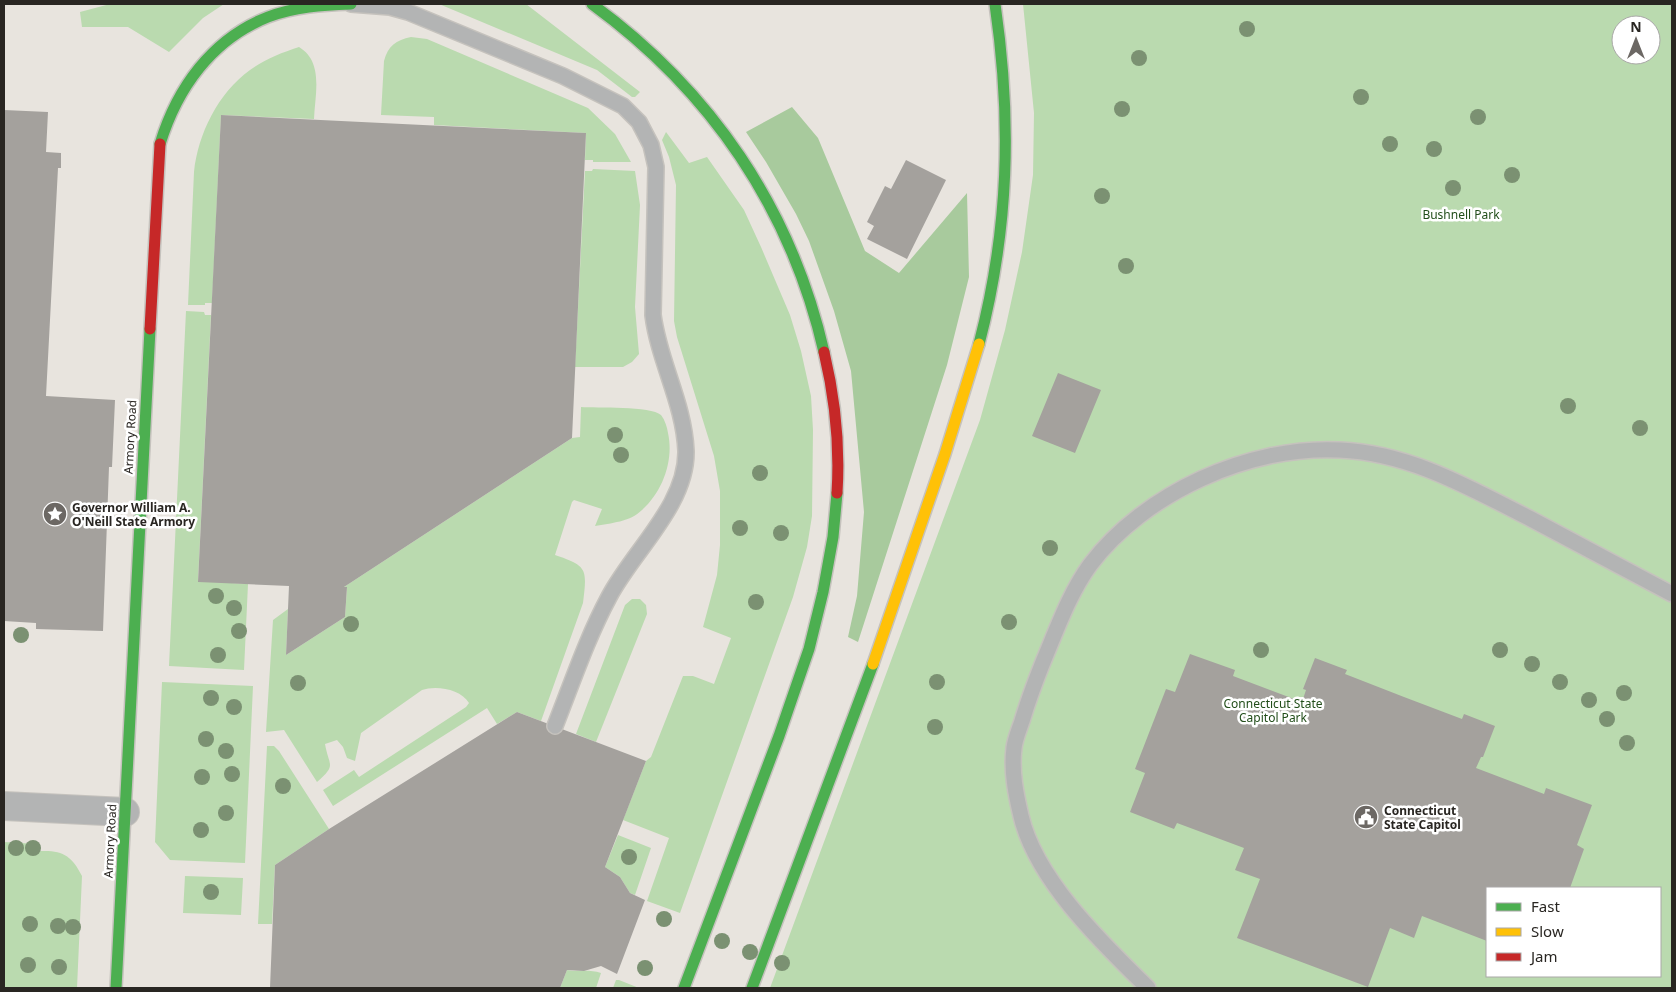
<svg xmlns="http://www.w3.org/2000/svg" width="1676" height="992" font-family="'Noto Sans',sans-serif">
<style>
.green{fill:#badaaf;fill-rule:evenodd}
.forest{fill:#a8ca9d}
.building{fill:#a4a19d}
.lines{fill:none;stroke-linecap:round;stroke-linejoin:round}
.lane-casing{stroke:#c5c2bd;stroke-width:18}
.street-casing{stroke:#c5c2bd;stroke-width:30}
.fast-casing{stroke:#c5c2bd;stroke-width:14}
.slow-casing{stroke:#c5c2bd;stroke-width:14}
.jam-casing{stroke:#c5c2bd;stroke-width:14}
.lane{stroke:#b3b4b4;stroke-width:15}
.street{stroke:#b3b4b4;stroke-width:28}
.fast{stroke:#4caf50;stroke-width:11}
.slow{stroke:#ffc107;stroke-width:11}
.jam{stroke:#c62828;stroke-width:11}
.tree{fill:#7b9172}
.labels{text-anchor:middle;dominant-baseline:central;stroke-width:5;stroke-linejoin:round;paint-order:stroke}
.park-label{font-size:12px;fill:#214d19;stroke:#fff}
.street-label{font-size:12px;fill:#292622;stroke:#fff}
.poi-label{font-size:12px;font-weight:bold;fill:#292622;stroke:#fff;text-anchor:start}
</style>
<rect width="100%" height="100%" fill="#e8e4de"/>
<path class="green" d="M110,4H224L203,18L169,52L128,27H82L80,12Z
M439,4H526L640,92L635,97H632L597,70Z
M1023,4H1672V988H770L980,420L1005,330L1022,252L1033,175L1034,113ZM1621,25H1651V55H1621ZM1487,888H1660V976H1487Z
M411,37L427,39L588,108L615,134L631,162H593V160H585L586,133L434,125V117L381,115L384,61C388,46 396,40 411,37Z
M299,47C324,62 315,94 314,119L221,115L212,303H205V305H188L194,172C198,134 218,93 250,70C265,59 281,53 299,47Z
M666,132L689,163L707,157L744,210L761,247L790,315L801,351L811,396L813,430L812,516L807,547L793,597L680,913L647,901L669,838L623,820L646,761L651,757L683,676H693L714,684L731,638L703,627L717,575L720,545V491L714,456L677,337L674,321L676,185L669,157L662,140Z
M593,169L635,171L640,205L635,307L639,354L632,362L623,367H575L585,171H592Z
M186,311L204,312L205,315H211L198,581L248,584L244,670L169,666Z
M581,407C596,408 651,406 661,415C665,420 667,427 668,433C674,460 663,491 642,510C630,522 611,523 595,526L602,509L574,500L572,502L555,555C588,566 587,569 583,603L541,721L517,712L497,724L487,708L333,806L323,790L354,770L359,777L466,707L469,703C461,689 436,685 422,690L361,733L355,761L347,758L343,747L337,740L325,744C329,767 337,764 317,782L284,730L266,732L273,620L288,609L286,655L345,617L347,588L344,587L572,438L580,437Z
M632,599H640L646,605L647,614L596,742L576,734L625,605Z
M162,682L253,686L245,863L170,860L155,842Z
M267,746H274L279,751L329,829L275,865L272,924H258Z
M618,835L651,848L635,895L630,893L620,877L605,867Z
M4,842L38,844L40,851C63,850 72,856 82,876L77,988H4Z
M185,876L243,878L241,915L183,913Z
M567,970C579,972 590,969 601,973L596,988H560Z
M616,980H619L639,988H613Z"/>
<path class="forest" d="M792,107L818,138L865,251L899,273L967,193L969,277L947,365L858,642L848,637L857,596L864,512L851,371L834,311L809,241L796,214L766,162L746,132Z"/>
<path class="building" d="M4,110L48,112L46,152L61,153V168H58L46,396L115,400L112,467H109L103,631L36,629V623L4,621Z
M221,115L586,133L572,438L344,587H347L345,617L286,655L289,586L198,582Z
M906,160L946,180L907,259L867,239L874,226L867,222L885,186L891,189Z
M1058,373L1101,390L1075,453L1032,436Z
M1190,654L1235,670L1233,676L1302,702L1306,690L1303,689L1315,658L1347,670L1345,674L1404,697L1462,719L1464,714L1495,726L1483,757H1481L1476,768L1544,794L1546,788L1592,805L1577,845L1584,849L1570,888H1487V941L1422,916L1414,938L1390,928L1368,987L1237,938L1260,879L1235,870L1244,848L1177,823L1174,829L1130,812L1145,773L1135,769L1166,689L1175,692Z
M517,712L646,761L605,867L620,877L630,893L645,900L617,974L601,966L584,971L567,970L560,988H270L275,865L329,829Z"/>
<g class="lines">
<g class="lane-casing">
<path id="lane" d="M351,4L390,7L408,12L563,76L623,106L639,122L651,145L656,167L653,315C659,362 684,403 686,451C687,505 633,551 609,597C587,638 572,683 555,726
M1148,988C1102,943 1036,880 1021,816C1016,795 1011,771 1014,748C1015,739 1019,730 1022,721C1028,701 1035,682 1043,662C1057,629 1069,594 1090,565C1144,493 1250,445 1340,450C1410,453 1470,488 1531,519C1578,544 1625,569 1672,594"/>
</g>
<g class="street-casing">
<path id="street" d="M4,806L125,812"/>
</g>
<g class="fast-casing">
<path id="fast" d="M592,4C711,91 791,208 824,352
M160,144C177,88 212,39 268,17C294,7 323,5 351,4
M979,344C1009,229 1012,121 995,4
M116,988L150,329
M684,988L779,736L809,649L823,592L833,537L837,493
M752,988L873,664"/>
</g>
<g class="slow-casing">
<path id="slow" d="M873,664L945,454L979,344"/>
</g>
<g class="jam-casing">
<path id="jam" d="M150,329L160,144
M824,352C835,398 840,446 837,493"/>
</g>
<use href="#lane" class="lane"/>
<use href="#street" class="street"/>
<use href="#fast" class="fast"/>
<use href="#slow" class="slow"/>
<use href="#jam" class="jam"/>
</g>
<g class="tree">
<circle cx="1247" cy="29" r="8"/>
<circle cx="1139" cy="58" r="8"/>
<circle cx="1361" cy="97" r="8"/>
<circle cx="1122" cy="109" r="8"/>
<circle cx="1478" cy="117" r="8"/>
<circle cx="1390" cy="144" r="8"/>
<circle cx="1434" cy="149" r="8"/>
<circle cx="1512" cy="175" r="8"/>
<circle cx="1453" cy="188" r="8"/>
<circle cx="1102" cy="196" r="8"/>
<circle cx="1126" cy="266" r="8"/>
<circle cx="1568" cy="406" r="8"/>
<circle cx="1640" cy="428" r="8"/>
<circle cx="615" cy="435" r="8"/>
<circle cx="621" cy="455" r="8"/>
<circle cx="760" cy="473" r="8"/>
<circle cx="740" cy="528" r="8"/>
<circle cx="781" cy="533" r="8"/>
<circle cx="1050" cy="548" r="8"/>
<circle cx="216" cy="596" r="8"/>
<circle cx="756" cy="602" r="8"/>
<circle cx="234" cy="608" r="8"/>
<circle cx="1009" cy="622" r="8"/>
<circle cx="351" cy="624" r="8"/>
<circle cx="239" cy="631" r="8"/>
<circle cx="21" cy="635" r="8"/>
<circle cx="1261" cy="650" r="8"/>
<circle cx="1500" cy="650" r="8"/>
<circle cx="218" cy="655" r="8"/>
<circle cx="1532" cy="664" r="8"/>
<circle cx="937" cy="682" r="8"/>
<circle cx="1560" cy="682" r="8"/>
<circle cx="298" cy="683" r="8"/>
<circle cx="1624" cy="693" r="8"/>
<circle cx="211" cy="698" r="8"/>
<circle cx="1589" cy="700" r="8"/>
<circle cx="234" cy="707" r="8"/>
<circle cx="1607" cy="719" r="8"/>
<circle cx="935" cy="727" r="8"/>
<circle cx="206" cy="739" r="8"/>
<circle cx="1627" cy="743" r="8"/>
<circle cx="226" cy="751" r="8"/>
<circle cx="232" cy="774" r="8"/>
<circle cx="202" cy="777" r="8"/>
<circle cx="283" cy="786" r="8"/>
<circle cx="226" cy="813" r="8"/>
<circle cx="201" cy="830" r="8"/>
<circle cx="16" cy="848" r="8"/>
<circle cx="33" cy="848" r="8"/>
<circle cx="629" cy="857" r="8"/>
<circle cx="211" cy="892" r="8"/>
<circle cx="664" cy="919" r="8"/>
<circle cx="30" cy="924" r="8"/>
<circle cx="58" cy="926" r="8"/>
<circle cx="73" cy="927" r="8"/>
<circle cx="722" cy="941" r="8"/>
<circle cx="750" cy="952" r="8"/>
<circle cx="782" cy="963" r="8"/>
<circle cx="28" cy="965" r="8"/>
<circle cx="59" cy="967" r="8"/>
<circle cx="645" cy="968" r="8"/>
</g>
<defs>
<g id="sight-disc" transform="scale(1.25)"><circle r="9.5" fill="#6c6864" stroke="#fff"/><path d="M0-6L1.8-2.2L6-1.7L2.9 1.2L3.7 5.4L0 3.3L-3.7 5.4L-2.9 1.2L-6-1.7L-1.8-2.2Z" fill="#fff"/></g>
<g id="civic-disc" transform="scale(1.25)"><circle r="9.5" fill="#6c6864" stroke="#fff"/><path d="M-.6-6.5H3V-4.5H.6V-3L4-1V1h2V6H-6V1h2V-1L-.6-3ZM-1.2 2.5V6h2.4V2.5Z" fill="#fff"/></g>
</defs>
<g fill-rule="evenodd">
<use href="#sight-disc" x="55" y="514"/>
<use href="#civic-disc" x="1366" y="817"/>
</g>
<g class="labels">
<g class="park-label">
<text x="1461" y="214">Bushnell Park</text>
<text x="1273" y="703">Connecticut State<tspan x="1273" dy="14">Capitol Park</tspan></text>
</g>
<g class="street-label">
<text transform="translate(130 437) rotate(-87)">Armory Road</text>
<text transform="translate(110 841) rotate(-87)">Armory Road</text>
</g>
<g class="poi-label">
<text x="72" y="507">Governor William A.<tspan x="72" dy="14">O'Neill State Armory</tspan></text>
<text x="1384" y="810">Connecticut<tspan x="1384" dy="14">State Capitol</tspan></text>
</g>
</g>
<rect width="1676" height="992" fill="none" stroke="#292622" stroke-width="10"/>
<rect x="1486" y="887" width="175" height="90" fill="#ffffff" stroke="#a9a8a7"/>
<rect x="1496" y="903" width="25" height="8" fill="#4caf50" stroke="#a9a8a7"/>
<text x="1531" y="912" font-size="15" fill="#292622">Fast</text>
<rect x="1496" y="928" width="25" height="8" fill="#ffc107" stroke="#a9a8a7"/>
<text x="1531" y="937" font-size="15" fill="#292622">Slow</text>
<rect x="1496" y="953" width="25" height="8" fill="#c62828" stroke="#a9a8a7"/>
<text x="1531" y="962" font-size="15" fill="#292622">Jam</text>
<g transform="translate(1636 40)"><circle r="24" fill="#ffffff" stroke="#a9a8a7"/>
<path d="M0-4L9 19L0 12L-9 19Z" fill="#6c6864"/>
<text y="-8" font-size="14" font-weight="bold" text-anchor="middle" fill="#292622">N</text>
</g>
</svg>
